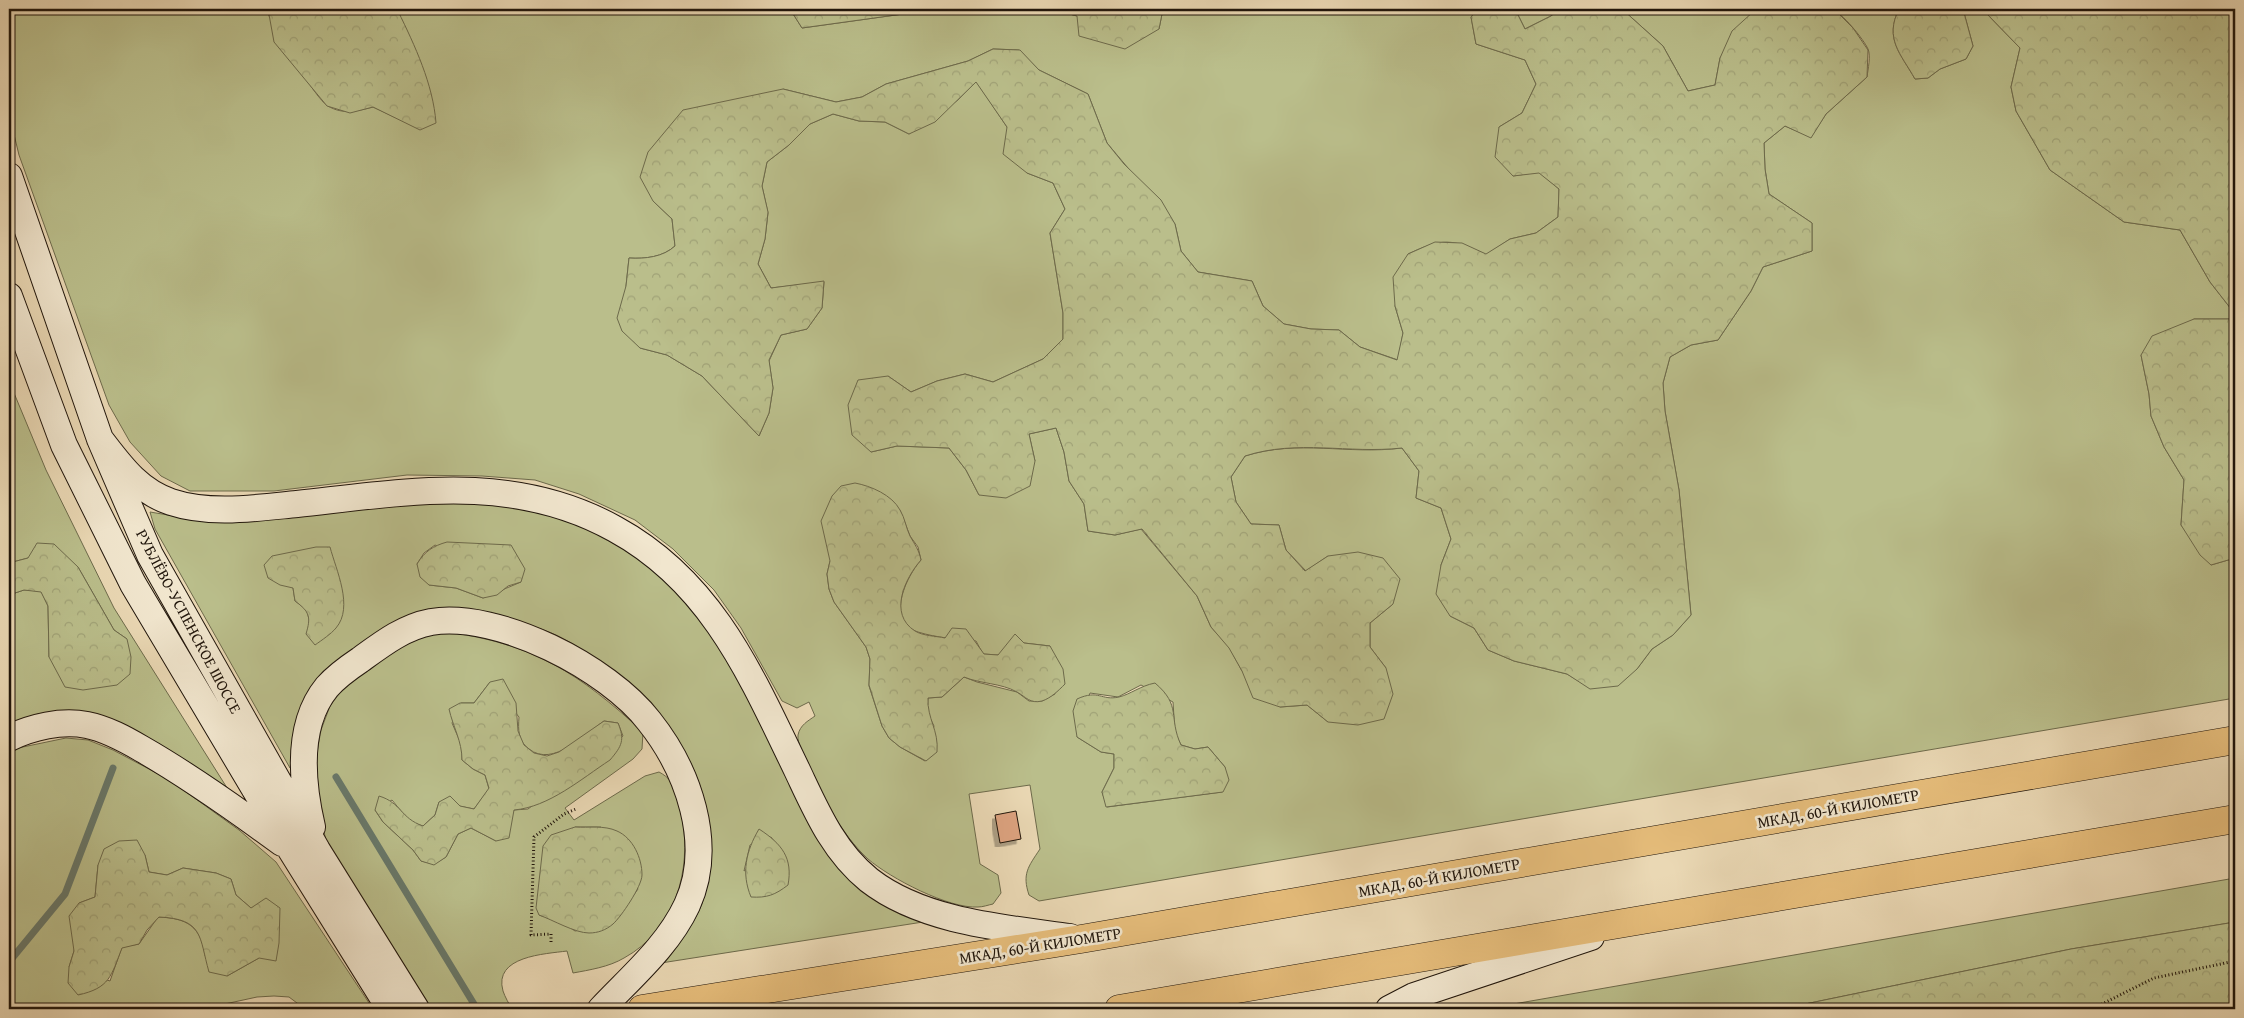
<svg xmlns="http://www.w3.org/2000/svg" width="2244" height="1018" font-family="'Gentium Book Plus',serif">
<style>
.grass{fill:#babe8b;stroke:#6d6a4b;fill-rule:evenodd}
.forest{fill:url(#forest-crowns);stroke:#6d6a4b}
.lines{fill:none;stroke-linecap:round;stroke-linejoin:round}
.stream{stroke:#68786a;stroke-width:7}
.building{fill:#dda380;stroke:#20150b;filter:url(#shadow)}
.secondary-casing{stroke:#20150b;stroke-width:28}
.highway-casing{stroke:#20150b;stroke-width:29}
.path{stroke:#20150b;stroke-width:3;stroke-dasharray:1 2.5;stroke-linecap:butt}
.secondary{stroke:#f1e6ce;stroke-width:26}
.highway{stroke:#e5bc7a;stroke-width:28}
.labels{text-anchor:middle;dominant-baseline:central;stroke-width:5;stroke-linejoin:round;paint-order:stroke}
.street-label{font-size:16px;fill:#20150b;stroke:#f1e6ce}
</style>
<defs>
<pattern id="forest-crowns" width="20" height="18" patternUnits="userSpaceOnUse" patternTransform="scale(1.25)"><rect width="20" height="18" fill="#babe8b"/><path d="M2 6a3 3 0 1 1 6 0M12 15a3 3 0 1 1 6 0" fill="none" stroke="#a0a277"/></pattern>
<filter id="shadow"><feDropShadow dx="-4.5" dy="4.5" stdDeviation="0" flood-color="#0004"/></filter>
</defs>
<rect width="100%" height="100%" fill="#ead8b4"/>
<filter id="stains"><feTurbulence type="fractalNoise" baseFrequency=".004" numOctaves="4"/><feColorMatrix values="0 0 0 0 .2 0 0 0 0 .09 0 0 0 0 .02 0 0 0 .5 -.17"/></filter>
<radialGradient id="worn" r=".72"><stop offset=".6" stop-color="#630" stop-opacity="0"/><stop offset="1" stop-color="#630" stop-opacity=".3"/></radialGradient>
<path class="grass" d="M9,9H268L269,16C279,33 314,98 328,106C343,115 357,111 373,107L420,129L398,11L393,9H790L802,28L939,9H1051L1077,16L1159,29L1163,9H1478L1471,17L1476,44L1525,60L1536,84L1522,113L1499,127L1513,176L1539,172L1559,189L1558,217L1536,233L1510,239L1486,255C1452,238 1442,238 1408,254L1395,306L1403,333L1398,360L1360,347L1339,330L1311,329L1284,324L1263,306L1252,281L1198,272L1181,251L1175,224L1107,143L1088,94L1039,70L1019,50L993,49L968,61L886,84L862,97L836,102L783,89L653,201L672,219L675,246C663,257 646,259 629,258L626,286L640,348L667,355L702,376L759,436L769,413L773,388L769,361L781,335L807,329L822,308L824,282L771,288L758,264L765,239L768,213L762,186L767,162L789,145L810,124L833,114L859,121L885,122L909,134L958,100L976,81L1007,127L1027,173L1053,183L1065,209L1050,233L1063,313V339L1043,359L993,382L965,374L937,381L911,392L888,376L871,452L897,446L949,448L966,470L979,495L1035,461L1029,434L1056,428L1064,452L1069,481L1084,504L1088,531L1115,535L1141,529L1197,596L1211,627L1229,647L1242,671L1280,707L1307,705L1328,722L1386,668L1370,647V623L1393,604L1328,556L1306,571L1286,550L1279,525L1251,524L1236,502L1231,477L1245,456C1299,439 1347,455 1402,448L1419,471L1416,498L1441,508L1451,539L1441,565L1450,616L1474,628L1488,650L1514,661L1567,674L1590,688L1637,669L1652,649L1673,635L1691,615L1679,490L1665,411L1663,383L1670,357L1691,345L1718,340L1751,291L1763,267L1812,251V223L1769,194L1765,169L1764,143L1785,126L1811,137L1826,114L1867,77C1868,69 1871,56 1868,49C1864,40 1841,11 1831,9H1899C1884,39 1901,54 1915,79L1928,78L1940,69L1966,59L1973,46L1963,9H1986L1987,14L2020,48L2011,87L2016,111L2050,170L2124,222L2180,230L2210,282L2235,314V319H2194L2141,355L2149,394L2151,416L2164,447L2184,480L2181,525L2211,565L2235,558V698L1039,901L1029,895C1022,874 1028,867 1040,849L1030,785L969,794L980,864L998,875L1001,893L993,904C988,905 983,907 978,907C949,909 890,878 868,859C840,833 823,797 808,763C804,755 797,743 798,735C800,725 808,721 815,716L809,702L797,708L782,701L741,628L714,590L673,549L635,520L579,494L535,480L482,476L407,475L274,491H190L161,476L130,442L109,405L19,155L9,114ZM900,510L910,536L918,547L921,560C906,577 885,621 918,632C937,638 957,639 976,641L983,654L998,655L1024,643L1050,646L1055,694L1042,701H1029L1017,692L977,682L964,677L942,697L928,698L927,712L934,726L925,761L900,747L889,738L882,726L869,686L870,659L866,647L834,602L829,589L827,574L830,561ZM1141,685L1173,702L1175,733L1181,745L1195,749L1208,747L1225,767L1222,792L1107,807L1102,792L1114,768V754L1101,752L1077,737L1090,693L1118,697Z
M1515,9H1560L1551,16L1525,29Z
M1622,9H1783L1754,11L1720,58L1715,85L1688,91L1663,46Z
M9,381L46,470L114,608L229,791L38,714L9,724V595L24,590L41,591L48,606L49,657L127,639L114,630L78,567L28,558L9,563Z
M455,502L505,505L581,523L643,560L696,612L722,650L750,700L817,835L923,922L661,963C677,945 693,926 702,904C709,883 708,862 707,840C706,828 706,814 704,802C691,733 618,666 558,636C519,617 471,617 428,611L296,728L290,768L155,529L150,512L192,519ZM435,545L521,582L483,598L456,588L429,585L417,564L424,553ZM293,588L336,628L310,622L306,609L295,601ZM771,837L779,848L744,871L750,845Z
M446,632C533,643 580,674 643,732L642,749L633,759L565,808L574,820L645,776L659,772C678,782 678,797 682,817C692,871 675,930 624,958C609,967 589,970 573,973L567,951C545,954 493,956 503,991C505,997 509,1004 512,1009H426L327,845L316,796L315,764L321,730L330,706L345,686L395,648L420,636ZM490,682L519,717C518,730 518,741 529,749C553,768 585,734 604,721L618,723L623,736L528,809L514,810L496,841L471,828L458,834L446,857L434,864L421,861L413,850L383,822L375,810L392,800L410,822L423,826L435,815L439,802L474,809L489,789L485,775L473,769L462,760V746L452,723L461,703H474ZM575,827H601L638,889L614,923L575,931L565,924L539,915Z
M66,738L88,740L113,750L168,779L239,830L276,862L373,1009H305L289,997L274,996L257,997L211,1007V1009H9V753L18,748ZM145,855L149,872L167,875L183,868L216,873L231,879L236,895L251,908L259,958L227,976L205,956C201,926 187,918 158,917L139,944L122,947L110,981L69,967L74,951L79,903L95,897L98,865Z
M2235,878V922L2071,949L1781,1009H1485Z"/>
<path class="forest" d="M268,9H393L398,11C415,46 433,84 436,123L420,130L373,107L350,113L327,106L274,42Z
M790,9H939L802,28Z
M1051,9H1163L1159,29L1125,49L1079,36L1077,16Z
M1478,9H1515L1525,29L1551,16L1560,9H1622L1663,46L1688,91L1715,85L1720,58L1732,31L1754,11L1783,9L1835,10L1853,28L1868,50L1867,77L1826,114L1811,138L1785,126L1764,143L1765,169L1769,194L1812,223V251L1763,267L1751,291L1718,340L1691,345L1670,357L1663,383L1665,411L1679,490L1691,615L1673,635L1652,649L1637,669L1618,686L1590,689L1567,674L1514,661L1488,650L1474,628L1450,616L1436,594L1441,565L1451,539L1441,508L1416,498L1419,471L1402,448C1348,454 1298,439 1245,456L1231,477L1236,502L1251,524L1279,525L1286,550L1305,571L1328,556L1358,552L1383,558L1400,579L1393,604L1370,623V647L1386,668L1393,694L1384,719L1358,725L1328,722L1307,705L1280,707L1253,698L1242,671L1229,648L1211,627L1197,596L1142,529L1115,535L1088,531L1084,504L1069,481L1064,452L1056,428L1029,434L1035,461L1030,486L1006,498L979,495L966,470L949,448L897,446L871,452L852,435L848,405L858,380L888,376L911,392L937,381L965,374L993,382L1043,359L1063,339V313L1050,233L1065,209L1053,183L1027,173L1003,154L1007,127L976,82L935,122L909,134L885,122L859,121L833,114L810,124L789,145L767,162L762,186L768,212L765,239L758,264L771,288L824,281L822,308L807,329L781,335L769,360L773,388L769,413L759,436L702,376L667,355L640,348L622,331L617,318L626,286L629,258C645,259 663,257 675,246L672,219L653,201L640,177L648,152L683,110L783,89L836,102L862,97L886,84L968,61L993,49L1020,50L1039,70L1088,94L1107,143L1124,164L1161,200L1175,224L1181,251L1198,272L1252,281L1263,306L1284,324L1311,329L1339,330L1360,347L1397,360L1403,333L1395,306L1393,277L1408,254L1435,242L1462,243L1486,254L1510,239L1536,233L1558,217L1559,189L1539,173L1513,176L1495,157L1499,127L1522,113L1536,84L1525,60L1476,44L1471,17Z
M1899,9H1963L1973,46L1966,59L1940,69L1928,78L1915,79C1901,54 1884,39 1899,9Z
M1986,9H2235V314L2210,282L2180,230L2124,222L2050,170L2016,111L2011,87L2020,48L1987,14Z
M2194,319H2235V558L2211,565L2200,555L2181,525L2184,480L2164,447L2151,416L2149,394L2141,355L2152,336Z
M855,483C871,486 892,495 900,510C905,518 906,528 910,536C915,545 919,550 921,560C905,578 888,614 915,631C923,636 936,636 945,638L952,628L966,629L984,654L998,655L1015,634L1024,643L1050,646L1063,669L1065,684C1058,691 1051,698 1042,701C1030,704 1026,697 1017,692C1001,683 981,684 964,677L942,697L928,698C927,719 939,730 937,752L926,761L900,747L889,738L882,726L869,685L870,659L866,647L834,602L829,589L827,574L830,561L821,521L832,496L841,486Z
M447,542L511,545L525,569L521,582L508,586L497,595L483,598L456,588L429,585L420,577L417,564C425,551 433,546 447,542Z
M37,543L54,544L78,567L114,630L127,639L131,657L130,674L117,685L83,690L65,687L49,657L48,606L41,592L24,590L9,595V563L28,558Z
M316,547H330C336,570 354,607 336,628C331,634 322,640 315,645L306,634C311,617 310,612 295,601L293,588L280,585L268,578L264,565L272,556Z
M503,679L516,703L518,731L524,745L534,753L547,756L559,752L604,721L618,723C625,740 622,746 610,760C581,779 549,807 514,810L509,838L496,841L471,828L458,834L446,857L434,865L421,861L413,850L383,822L375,810L379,796C402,803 400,818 423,826L435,815L439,802L450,796L460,806L474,809L489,788L485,775L473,769L462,760C462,741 453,727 449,709L460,703H474L490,682Z
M1155,683C1182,706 1168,717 1181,745L1195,749L1208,747L1225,767L1229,780L1223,792L1106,807L1102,792L1114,768V754L1101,752L1077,737L1073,711L1077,699C1099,689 1101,701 1119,697C1131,694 1140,686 1155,683Z
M575,827C589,828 604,825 617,831C633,838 642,858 642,875C642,886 621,917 613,924C606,930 598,933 589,933C575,933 553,920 539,915L536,908L543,846L551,835Z
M759,829C782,844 793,858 788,885C775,895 767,898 751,897C741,873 746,851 759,829Z
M137,840L145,855L149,872L167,875L183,868L216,873L231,879L236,895L251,908L266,898L280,908L279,943L276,961L259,958L227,976L209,972C199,937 204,919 159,917L147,930L139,944L122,948C111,976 110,988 78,995L68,983L69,967L74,951L69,916L79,903L95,897L98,865L104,849L119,841Z
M2235,922V1009H1781L2071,949Z"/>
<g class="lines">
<path class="stream" d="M336,777L477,1009
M9,962L65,894L113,768"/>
</g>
<path class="building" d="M1016,811L1021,839L1000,843L995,815Z"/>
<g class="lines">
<g class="secondary-casing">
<path id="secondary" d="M9,176L100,439L150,555L317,850L416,1009
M9,296L64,445L133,584L291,850L390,1009
M100,439C120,465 138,491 171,502C210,515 256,508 297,504C407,492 513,472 615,529C712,582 751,675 797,770C816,810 833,851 869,880C923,922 1004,928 1070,937
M9,738C32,727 61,720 87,725C107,729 125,739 142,749C191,777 237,810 282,843
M312,827C302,784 296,725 327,687C336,677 348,668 360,660C382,644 404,627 431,622C499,611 608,668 649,721C688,770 715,844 687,905C668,946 631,977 601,1009
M1389,1009L1414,996L1591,937"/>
</g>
<g class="highway-casing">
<path id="highway" d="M642,1009L1081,939L2235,740
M1119,1009L2235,819"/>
</g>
<path class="path" d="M551,942V934L531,935L534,837L564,814L576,809
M2092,1009L2154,978L2235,961"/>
<use href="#secondary" class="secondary"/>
<use href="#highway" class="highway"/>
</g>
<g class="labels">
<g class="street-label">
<text transform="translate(189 621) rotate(62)">РУБЛЁВО-УСПЕНСКОЕ ШОССЕ</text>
<text transform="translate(1838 808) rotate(-10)">МКАД, 60-Й КИЛОМЕТР</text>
<text transform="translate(1439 877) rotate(-10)">МКАД, 60-Й КИЛОМЕТР</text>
<text transform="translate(1040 945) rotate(-9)">МКАД, 60-Й КИЛОМЕТР</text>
</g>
</g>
<rect width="2244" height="1018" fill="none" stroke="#ead8b4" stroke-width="30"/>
<rect x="10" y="10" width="2224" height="998" fill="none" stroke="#20150b" stroke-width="2.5"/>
<rect x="15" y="15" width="2214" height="988" fill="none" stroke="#20150b"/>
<rect width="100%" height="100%" filter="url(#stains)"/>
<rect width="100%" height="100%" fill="url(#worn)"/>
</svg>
